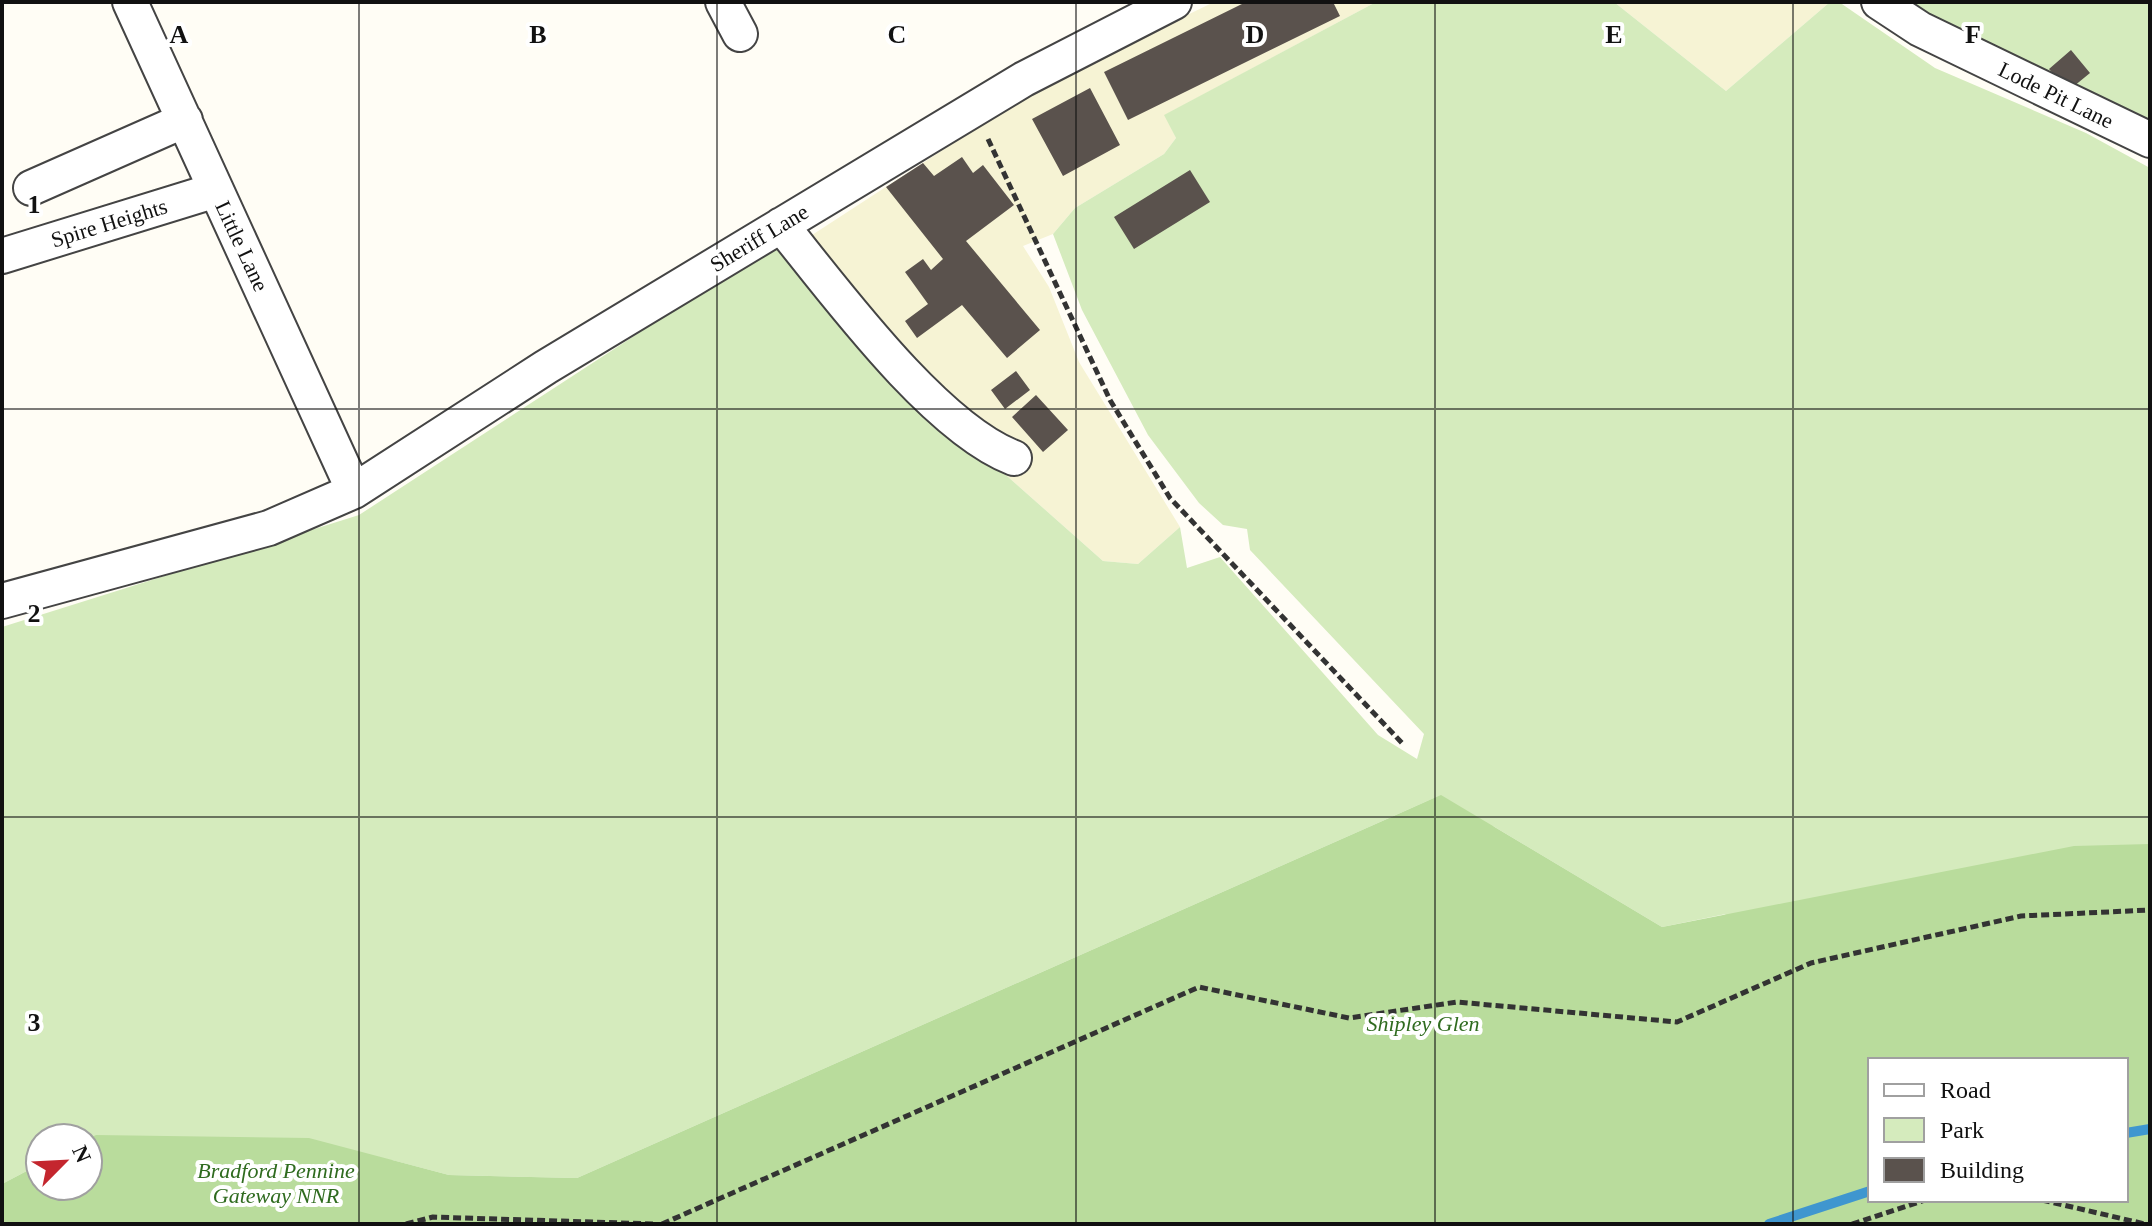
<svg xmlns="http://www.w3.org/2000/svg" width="2152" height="1226" font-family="Georgia,serif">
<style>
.farmland{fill:#f6f3d4}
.green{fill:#d5ebbd;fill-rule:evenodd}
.forest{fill:#b9dc9c;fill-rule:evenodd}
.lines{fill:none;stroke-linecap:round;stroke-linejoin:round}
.stream{stroke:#3f96cf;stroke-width:10}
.building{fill:#5a524d}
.minor-casing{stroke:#444;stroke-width:38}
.path{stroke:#333;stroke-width:5;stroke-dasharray:8 4;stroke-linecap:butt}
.minor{stroke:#fff;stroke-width:34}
.grid{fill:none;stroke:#111;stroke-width:2;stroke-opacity:0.55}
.labels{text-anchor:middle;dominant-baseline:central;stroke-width:8;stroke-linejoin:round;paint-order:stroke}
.street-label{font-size:22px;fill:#111;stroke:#fff}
.park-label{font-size:22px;font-style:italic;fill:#2f6b1f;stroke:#fff}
.grid-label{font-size:26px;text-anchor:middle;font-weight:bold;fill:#111;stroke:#fff;stroke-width:8;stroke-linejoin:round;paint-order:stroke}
</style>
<rect width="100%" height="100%" fill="#fffdf5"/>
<path class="farmland" d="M1214,2H1376L1165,115L1176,138L1164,154L1075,208L1053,234L1023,246L1049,287L1079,362L1180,527L1138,564L1103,561L875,359L789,250L1041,86Z
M1614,2H1830L1726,91Z"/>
<path class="green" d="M1376,2H1614L1726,91L1830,2H1839L1935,68L2086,133L2150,168V1224H497L1441,795L577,1178L449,1175L392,1160L2,1224L40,1186H88V1139L40,1138V1164L2,1184V627L359,515L774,245L789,250L875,359L1103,561L1138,564L1180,527L1187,568L1220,557L1378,735L1417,759L1424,734L1250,550L1247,529L1223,525L1199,503L1148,435L1082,310L1053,234L1075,208L1164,154L1176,138L1164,115ZM1493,826L1662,927L1726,914L1612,982ZM1870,1060H2126V1200H1870Z
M1910,2H2150V122L1938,20Z"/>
<path class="forest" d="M1441,795L1662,927L2074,846L2150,844V1224H2V1184L40,1164V1186H88V1139L96,1135L309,1138L449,1175L577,1178ZM1870,1060H2126V1200H1870Z"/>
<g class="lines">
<path class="stream" d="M2126,1133L2150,1129
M1769,1224L1870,1191"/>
</g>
<path class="building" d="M1246,2H1333L1340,16L1128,120L1104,72Z
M2071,50L2090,73L2068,91L2049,69Z
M1090,88L1120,145L1063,176L1032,119Z
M962,157L973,173L983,165L1014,205L966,241L1040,330L1007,358L962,305L917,338L905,321L928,304L905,272L923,259L931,270L943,259L886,187L923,163L934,176Z
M1190,170L1210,202L1134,249L1114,217Z
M1016,371L1030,390L1005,409L991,390Z
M1036,395L1068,430L1043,452L1012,417Z"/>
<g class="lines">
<g class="minor-casing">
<path id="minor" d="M130,2L354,491
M723,2L740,34
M1879,2L1920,29L2150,140
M31,188L185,120
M781,225C835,292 935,428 1014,458
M2,256L216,190
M2,601L269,528L354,491L546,367L1024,79L1174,2"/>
</g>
<path class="path" d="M988,139L1110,400L1170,498L1403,744
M2042,1200L2145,1224
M406,1224L433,1217L654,1224
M662,1224L1199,987L1349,1018L1457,1002L1677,1022L1811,963L2021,916L2150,910
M1852,1224L1925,1200"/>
<use href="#minor" class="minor"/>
</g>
<path class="grid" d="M359,2V1224M717,2V1224M1076,2V1224M1435,2V1224M1793,2V1224M2,409H2150M2,817H2150"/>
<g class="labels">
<g class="street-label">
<text transform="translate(2056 95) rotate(26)">Lode Pit Lane</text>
<text transform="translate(109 223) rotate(-17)">Spire Heights</text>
<text transform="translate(759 238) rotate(-31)">Sheriff Lane</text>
<text transform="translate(242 246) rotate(65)">Little Lane</text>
</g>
<g class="park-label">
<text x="1423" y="1023">Shipley Glen</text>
<text x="276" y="1170">Bradford Pennine<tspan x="276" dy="25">Gateway NNR</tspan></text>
</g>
</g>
<g class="grid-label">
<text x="179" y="43">A</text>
<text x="538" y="43">B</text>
<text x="897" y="43">C</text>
<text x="1255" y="43">D</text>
<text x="1614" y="43">E</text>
<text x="1973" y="43">F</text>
<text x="34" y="213">1</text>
<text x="34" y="622">2</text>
<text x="34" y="1031">3</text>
</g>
<rect width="2152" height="1226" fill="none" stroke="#111111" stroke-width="8"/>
<rect x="1868" y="1058" width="260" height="144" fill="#ffffff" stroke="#a0a0a0" stroke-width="2"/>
<rect x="1884" y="1084" width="40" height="12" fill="#ffffff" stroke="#a0a0a0" stroke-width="2"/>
<text x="1940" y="1098" font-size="24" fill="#111111">Road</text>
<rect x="1884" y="1118" width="40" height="24" fill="#d5ebbd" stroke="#a0a0a0" stroke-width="2"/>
<text x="1940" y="1138" font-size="24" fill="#111111">Park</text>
<rect x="1884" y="1158" width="40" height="24" fill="#5a524d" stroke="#a0a0a0" stroke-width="2"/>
<text x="1940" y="1178" font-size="24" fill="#111111">Building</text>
<g transform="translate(64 1162) rotate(66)"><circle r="38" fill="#ffffff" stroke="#a0a0a0" stroke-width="2"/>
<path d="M0-6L14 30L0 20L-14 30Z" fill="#c4262e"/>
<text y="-12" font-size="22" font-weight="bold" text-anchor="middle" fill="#111111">N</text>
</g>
</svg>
